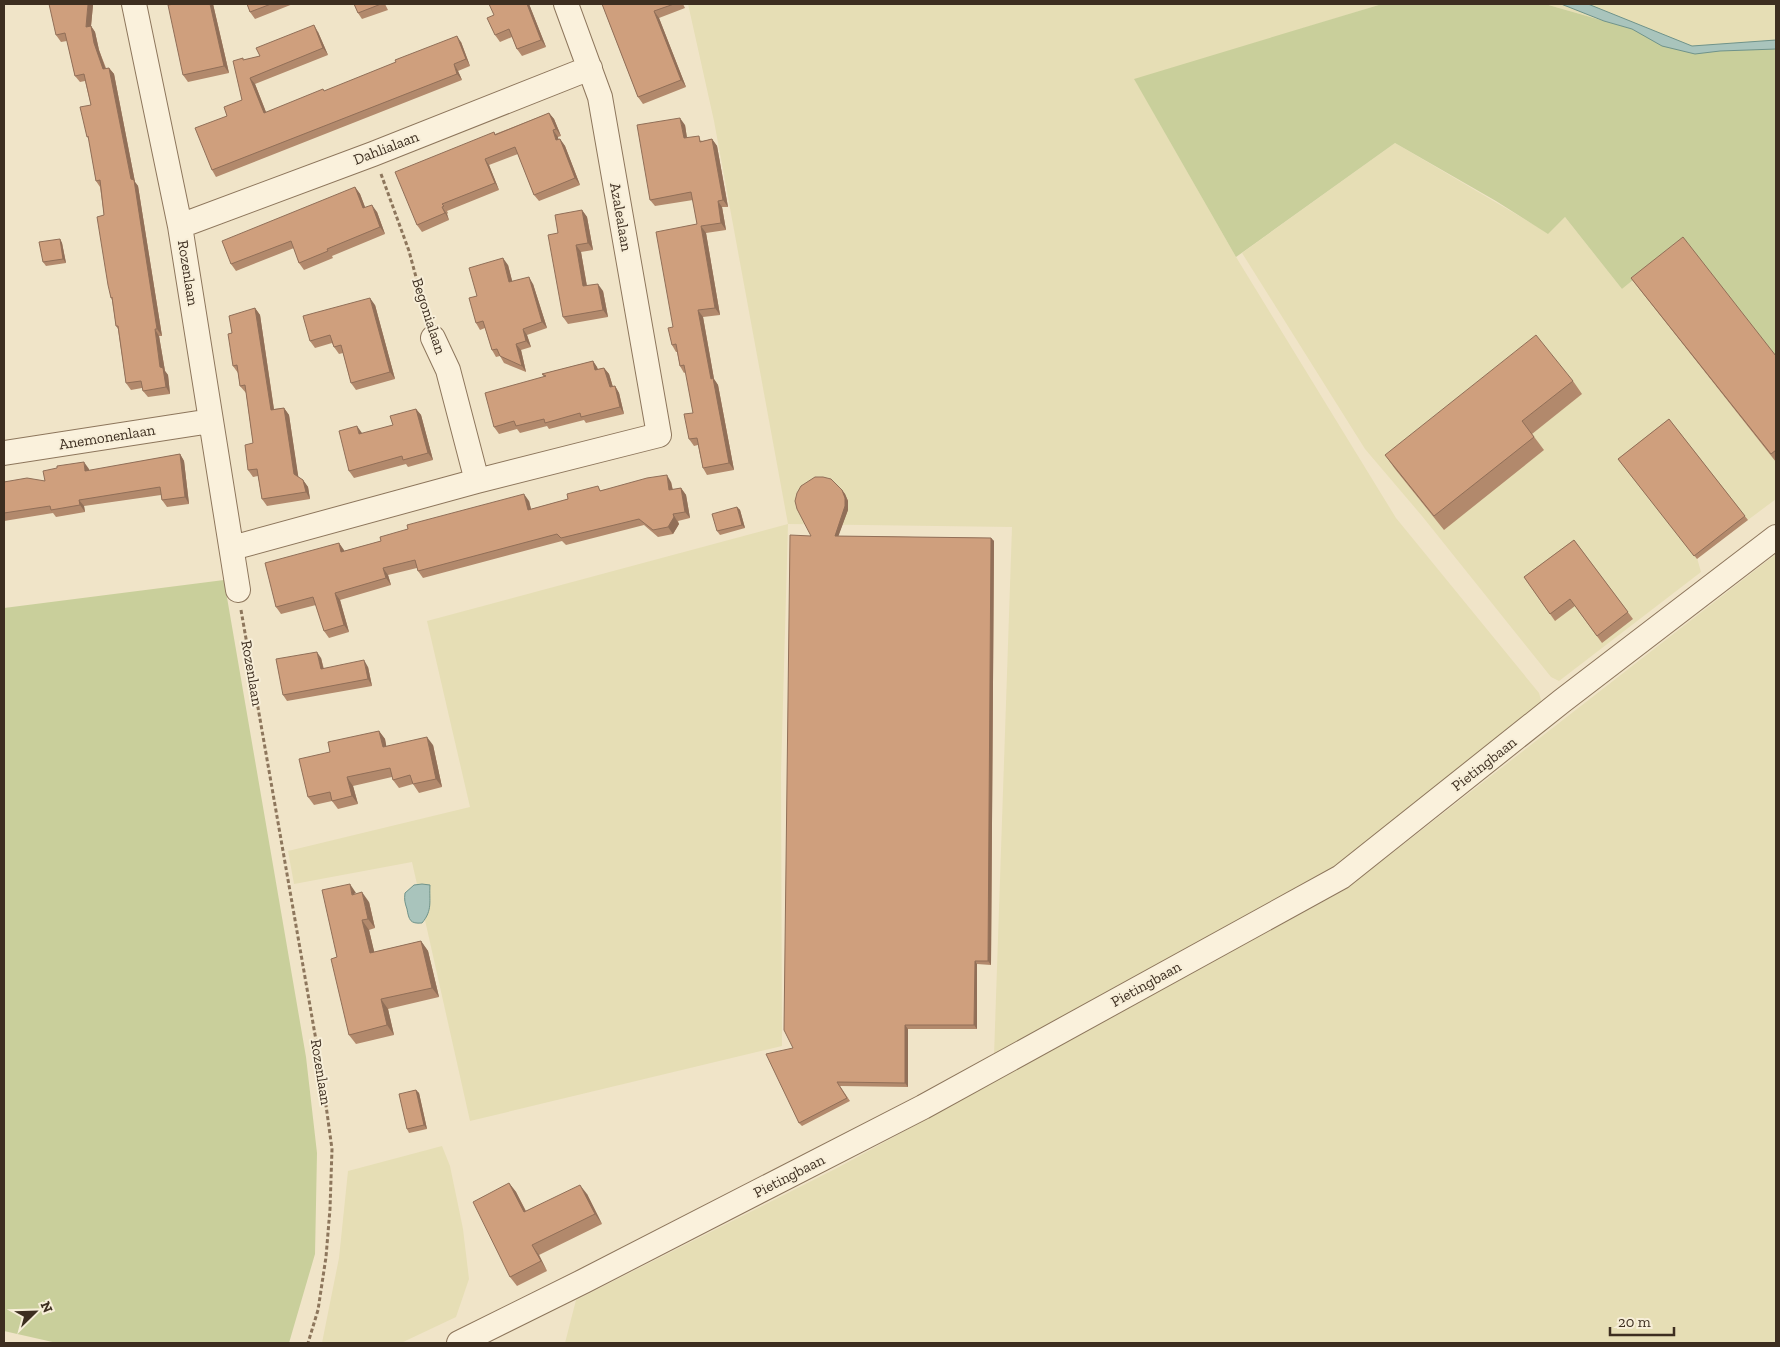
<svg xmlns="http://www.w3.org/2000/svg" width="1780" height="1347" font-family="'Zilla Slab',serif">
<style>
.farmland{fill:#e6deb5}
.green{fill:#c9cf9b}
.water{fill:#a9c4bc;stroke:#6f938a}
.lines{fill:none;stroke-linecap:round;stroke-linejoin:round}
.minor-casing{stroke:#8d765c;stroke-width:26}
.path{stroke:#8d765c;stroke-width:3;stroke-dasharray:4 2.5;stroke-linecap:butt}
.minor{stroke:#faf1dc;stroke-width:24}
.wall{fill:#b2896c}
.shaded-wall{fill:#916f58}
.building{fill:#cf9f7d;stroke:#916f58}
.labels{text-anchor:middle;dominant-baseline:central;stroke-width:4;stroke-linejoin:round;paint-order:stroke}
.street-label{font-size:15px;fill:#3d2e20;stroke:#f7eed8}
</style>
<rect width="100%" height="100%" fill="#f0e4c8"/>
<path class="farmland" d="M688,4H1382L1135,80L1236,257L1396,518L1539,693L1543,707L1334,872L994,1056L1012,527L788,524L781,773L782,1046L470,1121L412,862L294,884L288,851L470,807L427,621L788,524L714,121Z
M1545,4H1776V43L1695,47Z
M1395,143L1548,233L1565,217L1622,289L1683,239L1776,358V499L1697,558L1701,572L1559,681L1551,677L1422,516L1365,449L1242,253Z
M1776,554V1343H565L576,1300L839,1167L1346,889Z
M442,1146L450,1166L463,1229L469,1279L456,1317L401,1343H322L339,1258L348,1171Z"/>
<path class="green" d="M1382,4H1545L1695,47L1776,43V358L1683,239L1622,289L1565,217L1548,234L1496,201L1395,143L1236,257L1134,79Z
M224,580L306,1057L317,1153L315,1254L289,1343H57L4,1331V608Z"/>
<path class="water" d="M1561,4H1588L1692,46L1776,40V49L1720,51L1695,54L1662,46L1632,29L1604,21Z
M422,884L430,885C429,901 433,910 422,923C410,924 409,920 407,909C405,903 404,900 405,893L414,885Z"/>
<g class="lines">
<g class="minor-casing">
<path id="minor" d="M134,4L180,226L238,590
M180,226L373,154L590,68
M433,338L448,370L477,481
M4,453L211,421
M232,548L477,481L659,435L600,97L566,4
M459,1343L584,1281L923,1107L1341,877L1562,701L1776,537"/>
</g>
<path class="path" d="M381,174L409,251L427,318
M241,610L321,1069L332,1149L330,1209L326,1257L318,1310L308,1343"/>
<use href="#minor" class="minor"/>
</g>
<path class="wall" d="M213,4L229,73L188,82L183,75Z
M247,4H293L255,19L250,12Z
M354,4H385L388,10L362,19L358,13Z
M529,4L546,47L522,56L517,49L512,37L500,42L495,35Z
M602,4H683L685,8L659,18L686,87L643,104L638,97Z
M93,5L91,26L95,32L99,50L106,68H109L114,74L135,182L138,186L162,336H159L165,371L168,375L170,394L148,397L143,391L142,388L131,390L126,383L118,329L116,326L112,300L111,298L104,215L100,187L96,181L89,139L87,137L91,105L85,81L80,82L75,76L67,41L61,42L56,35Z
M318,32L328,55L255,84L266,112L461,42L470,66L458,71L462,80L216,177L212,170L227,116L242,100L244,60L260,56Z
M549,113L554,119L561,136L558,137V140L560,139L565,146L580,185L539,201L534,195L518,154L489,165L499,190L447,211L448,213L447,214L449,220L422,232L417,225L494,132L495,134Z
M685,125L687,138L703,141L712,139L717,146L728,207H722L726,230L706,233L720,315L703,317L714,379L718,385L734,470L707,475L703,468L698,445L694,446L689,439L693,413L686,372L684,373L680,366L677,352H676L672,345L673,327L697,224L693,200L655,206L650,200Z
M355,187L360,194L365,207L377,212L385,234L332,256L333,258L304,270L299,263L294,248L236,271L231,264Z
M582,210L587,217L593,250L581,252L587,286L603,291L608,317L568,324L563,317Z
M60,239L62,243L66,263L46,266L43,262Z
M508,265L512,281L533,284L547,328L527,335L531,347L521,350L526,372L504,363L500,356L496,357L492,350L485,328L480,330L476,323L477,296Z
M1631,278L1776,356V462L1641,291Z
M375,305L395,379L356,390L351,383L343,353L339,354L334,347L332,343L315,348L310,341Z
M255,308L260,315L274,409L284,408L289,415L298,477L303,480L308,487L310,499L267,506L262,499L258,476L253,477L248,470L253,443L246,393L240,386L238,373L233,366L232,333Z
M593,361L598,369L604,368L609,374L613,387L615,386L619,393L624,414L586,423L584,420L549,429L547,426L520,433L517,429L499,434L494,427L544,377L542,374Z
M1573,381L1582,394L1532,434L1544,450L1444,530L1395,469L1385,455Z
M416,409L421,415L433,460L408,467L406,464L354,478L349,471L362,433V434L393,425Z
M1669,419L1748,520L1697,559L1618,459Z
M180,454L184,461L189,504L167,507L162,500L161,495L84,506L85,512L56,517L53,513L4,521V482L45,481L89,469V471Z
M671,482L673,490L681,488L686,495L690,518L678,521L679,524L673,534L658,537L644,525L566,545L562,541L423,578L418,571L417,568L388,575L391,585L340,600L349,632L329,638L324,631L316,605L281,614L276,607L339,543L344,551L529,501L531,509L602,490Z
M842,490L845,494L848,501V510L838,536L991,538L994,541L991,965L977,964V1029H908V1087L840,1086L850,1101L802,1126L799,1123L793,1048L811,536Z
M737,507L740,510L745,528L720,535L717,531Z
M1574,540L1633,619L1602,643L1575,606L1555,621L1524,577Z
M321,658L324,669L368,667L372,686L287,701L283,695Z
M379,731L385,739L386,746L433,745L442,787L419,793L413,784L399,788L393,780L392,777L353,786L358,804L338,809L332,801L314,805L308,797L330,752Z
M369,902L375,928L369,930L374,952L421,941L428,951L439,997L388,1009L394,1035L356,1044L349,1035L337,957Z
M416,1090L419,1093L427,1129L409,1133L407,1129Z
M509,1183L516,1192L526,1211L587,1194L602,1224L539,1255L547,1271L517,1286L510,1277Z"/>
<path class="shaded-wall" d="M88,4H92L93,5L91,26L95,32L99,50L108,76L103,69L86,27Z
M210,4H213L229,73L224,66Z
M527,4H529L546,47L541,40Z
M654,11L659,18L686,87L681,80Z
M314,25L318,32L328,55L323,48Z
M457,36L461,42L470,66L466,59Z
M454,64L458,71L462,80L457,74Z
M109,68L114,74L135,182L138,186L162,336L157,329L131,179Z
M250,78L255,84L269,120L264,113Z
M549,113L554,119L561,136L556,129Z
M680,118L685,125L688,145L684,138Z
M553,130L558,137L560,147L556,140Z
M560,139L565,146L580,185L575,178Z
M712,139L717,146L728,207L723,200Z
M485,159L489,165L499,190L495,183Z
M355,187L360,194L368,215L363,208Z
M718,201L722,207L726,230L721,223Z
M372,205L377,212L385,234L380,227Z
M442,207L447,214L449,220L445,213Z
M582,210L587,217L593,250L588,243Z
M701,226L706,233L720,315L715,308Z
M60,239L62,243L66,263L63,259Z
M576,245L581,252L588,293L583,286Z
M503,258L508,265L514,288L509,282Z
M529,277L533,284L547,328L542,322Z
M598,284L603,291L608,317L603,310Z
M370,298L375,305L395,379L390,372Z
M255,308L260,315L275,417L271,410Z
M698,310L703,317L714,379L718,385L734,470L729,463L711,379Z
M155,329L159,336L165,371L168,375L170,394L166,387L160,367Z
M523,329L527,335L531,347L526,341Z
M516,344L521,350L526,372L522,366Z
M593,361L597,367L600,377L595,370Z
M604,368L609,374L615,394L610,387Z
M615,386L619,393L624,414L620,407Z
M284,408L289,415L299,481L294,474Z
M416,409L421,415L433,460L428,453Z
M357,426L362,433L364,441L359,434Z
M180,454L184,461L189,504L185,497Z
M84,462L89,469L90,478L85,471Z
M667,475L671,482L674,497L669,490Z
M303,480L308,487L310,499L306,492Z
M681,488L686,495L690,518L685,512Z
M842,490L845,494L848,501V510L837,540L835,536Z
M524,494L529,501L533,517L528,510Z
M79,500L84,506L85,512L80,505Z
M737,507L740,510L745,528L742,525Z
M673,514L679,524L673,534L668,527Z
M991,538L994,541L991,965L988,961Z
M339,543L344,550L346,559L341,552Z
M383,568L388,575L391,585L386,578Z
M335,593L340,600L349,632L344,625Z
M317,652L321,658L325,676L321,669Z
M364,660L368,667L372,686L368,679Z
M379,731L385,739L388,755L383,747Z
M427,737L433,745L442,787L436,779Z
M347,777L353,786L358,804L352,796Z
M350,884L356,893L352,895Z
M362,892L369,902L375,928L368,919Z
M362,920L369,930L377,963L370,953Z
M421,941L428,951L439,997L432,988Z
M975,961L977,964V1029L974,1025Z
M381,999L388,1009L394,1035L387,1025Z
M905,1025L908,1029V1087L905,1083Z
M416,1090L419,1093L427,1129L424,1125Z
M509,1183L516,1192L531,1222L524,1212Z
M580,1185L587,1194L602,1224L595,1214Z
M532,1245L539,1255L547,1271L541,1261Z"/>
<path class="building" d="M49,4H88L86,27L91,26L94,43L103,69L109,68L131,179L134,180L157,329H155L160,367L163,368L166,387L143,391L141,381L126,383L118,326H116L112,297L111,298L108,285L97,217L104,215L100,180L96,181L88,136L87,137L80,107L91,105L84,74L75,76L65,33L56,35Z
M174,4H210L224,66L183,75L168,5Z
M247,4H271L250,12Z
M354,4H381L358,13Z
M489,4H527L541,40L517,49L509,29L495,35L487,18L494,15Z
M602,4H674L654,11L681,80L638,97Z
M314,25L323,48L250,78L264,113L323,89L324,91L396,62L395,60L457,36L466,59L454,64L457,74L212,170L195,128L227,116L224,107L242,100L233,61L243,58V60L260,56L256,48Z
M549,113L556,129L553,130L556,140L560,139L575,178L534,195L515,147L485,159L495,183L442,204L444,206L442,207L445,213L417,225L395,172L494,132L495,135Z
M680,118L684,138L699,136L700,142L712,139L723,200L718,201L721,223L701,226L715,308L698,310L711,379L713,378L729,463L703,468L697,438L689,439L684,414L693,413L684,365L680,366L676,344L672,345L668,328L673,327L656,232L697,224L691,192L650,200L637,125Z
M355,187L363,208L372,205L380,227L327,249L328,251L299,263L291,241L231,264L222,241Z
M582,210L588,243L576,245L583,286L598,284L603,310L563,317L548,235L558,233L555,215Z
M1683,237L1776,356V450L1771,454L1631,278Z
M60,239L63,259L43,262L39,242Z
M503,258L509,282L529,277L542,322L523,329L526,341L516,344L522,366L500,356L497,349L492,350L483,321L476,323L469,298L477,296L469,268Z
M370,298L390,372L351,383L341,345L334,347L330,335L310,341L303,316Z
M255,308L271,410L284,408L294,474L303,480L306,492L262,499L257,469L248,470L245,445L253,443L245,385L240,386L237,365L233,366L228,334L232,333L229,316Z
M1536,335L1573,381L1522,421L1534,437L1434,516L1385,455Z
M593,361L595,370L604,368L610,387L615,386L620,407L581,417L580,413L545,423L544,419L516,426L514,421L494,427L485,393L546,376L542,374Z
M416,409L428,453L403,460L402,456L349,471L339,431L357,426L359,434L393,425L390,416Z
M1669,419L1745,516L1694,556L1618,459Z
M180,454L185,497L162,500L160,487L79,500L80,505L51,510L50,506L4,513V482L27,478L45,481L43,471L57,468V466L84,462L85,471Z
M667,475L669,490L681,488L685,512L673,514L674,517L668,527L653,530L639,519L561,538L557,534L418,571L415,560L383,568L386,578L335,593L344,625L324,631L313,597L276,607L265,563L339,543L341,552L381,541L380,537L408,529L407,525L524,494L528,510L568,499L567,494L598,486L600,491L647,478Z
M815,477H823L831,479L842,490L845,498V506L835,536L991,538L988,961H975L974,1025H905V1083L837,1082L847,1098L799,1123L766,1054L793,1048L784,1030L790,535L811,536L797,509L795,501L797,493L801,486Z
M737,507L742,525L717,531L712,514Z
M1574,540L1628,612L1597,636L1570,599L1550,614L1524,577Z
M317,652L321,669L364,660L368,679L283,695L276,659Z
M379,731L383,747L427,737L436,779L413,784L410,775L393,780L390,768L347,777L352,796L332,801L330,792L308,797L299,759L330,752L328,742Z
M350,884L352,895L362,892L368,919L362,920L370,953L421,941L432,988L381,999L387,1025L349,1035L331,959L337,957L322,890Z
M416,1090L424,1125L407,1129L399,1094Z
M509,1183L524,1212L580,1185L595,1214L532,1245L541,1261L510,1277L473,1202Z"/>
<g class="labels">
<g class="street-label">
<text transform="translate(386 148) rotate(-21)">Dahlialaan</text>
<text transform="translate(621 217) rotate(80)">Azalealaan</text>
<text transform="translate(188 273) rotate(81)">Rozenlaan</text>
<text transform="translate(429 316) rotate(72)">Begonialaan</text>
<text transform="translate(107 437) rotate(-9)">Anemonenlaan</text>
<text transform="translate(252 673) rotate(80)">Rozenlaan</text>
<text transform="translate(1484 764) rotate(-38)">Pietingbaan</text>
<text transform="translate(1146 984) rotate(-29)">Pietingbaan</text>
<text transform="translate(321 1072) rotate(81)">Rozenlaan</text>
<text transform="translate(789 1176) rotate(-27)">Pietingbaan</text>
</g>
</g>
<rect width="1780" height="1347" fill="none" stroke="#3d2e20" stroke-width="10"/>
<g transform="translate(35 1312) rotate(67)" stroke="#f7eed8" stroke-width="4" paint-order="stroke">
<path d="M0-4L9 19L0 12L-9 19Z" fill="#3d2e20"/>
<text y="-8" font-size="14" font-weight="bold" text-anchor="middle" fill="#3d2e20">N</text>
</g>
<path d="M1610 1327v8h64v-8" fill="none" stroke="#3d2e20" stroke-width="2.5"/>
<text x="1618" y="1327" font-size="15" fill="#3d2e20" stroke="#f7eed8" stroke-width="4" paint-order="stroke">20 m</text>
</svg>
